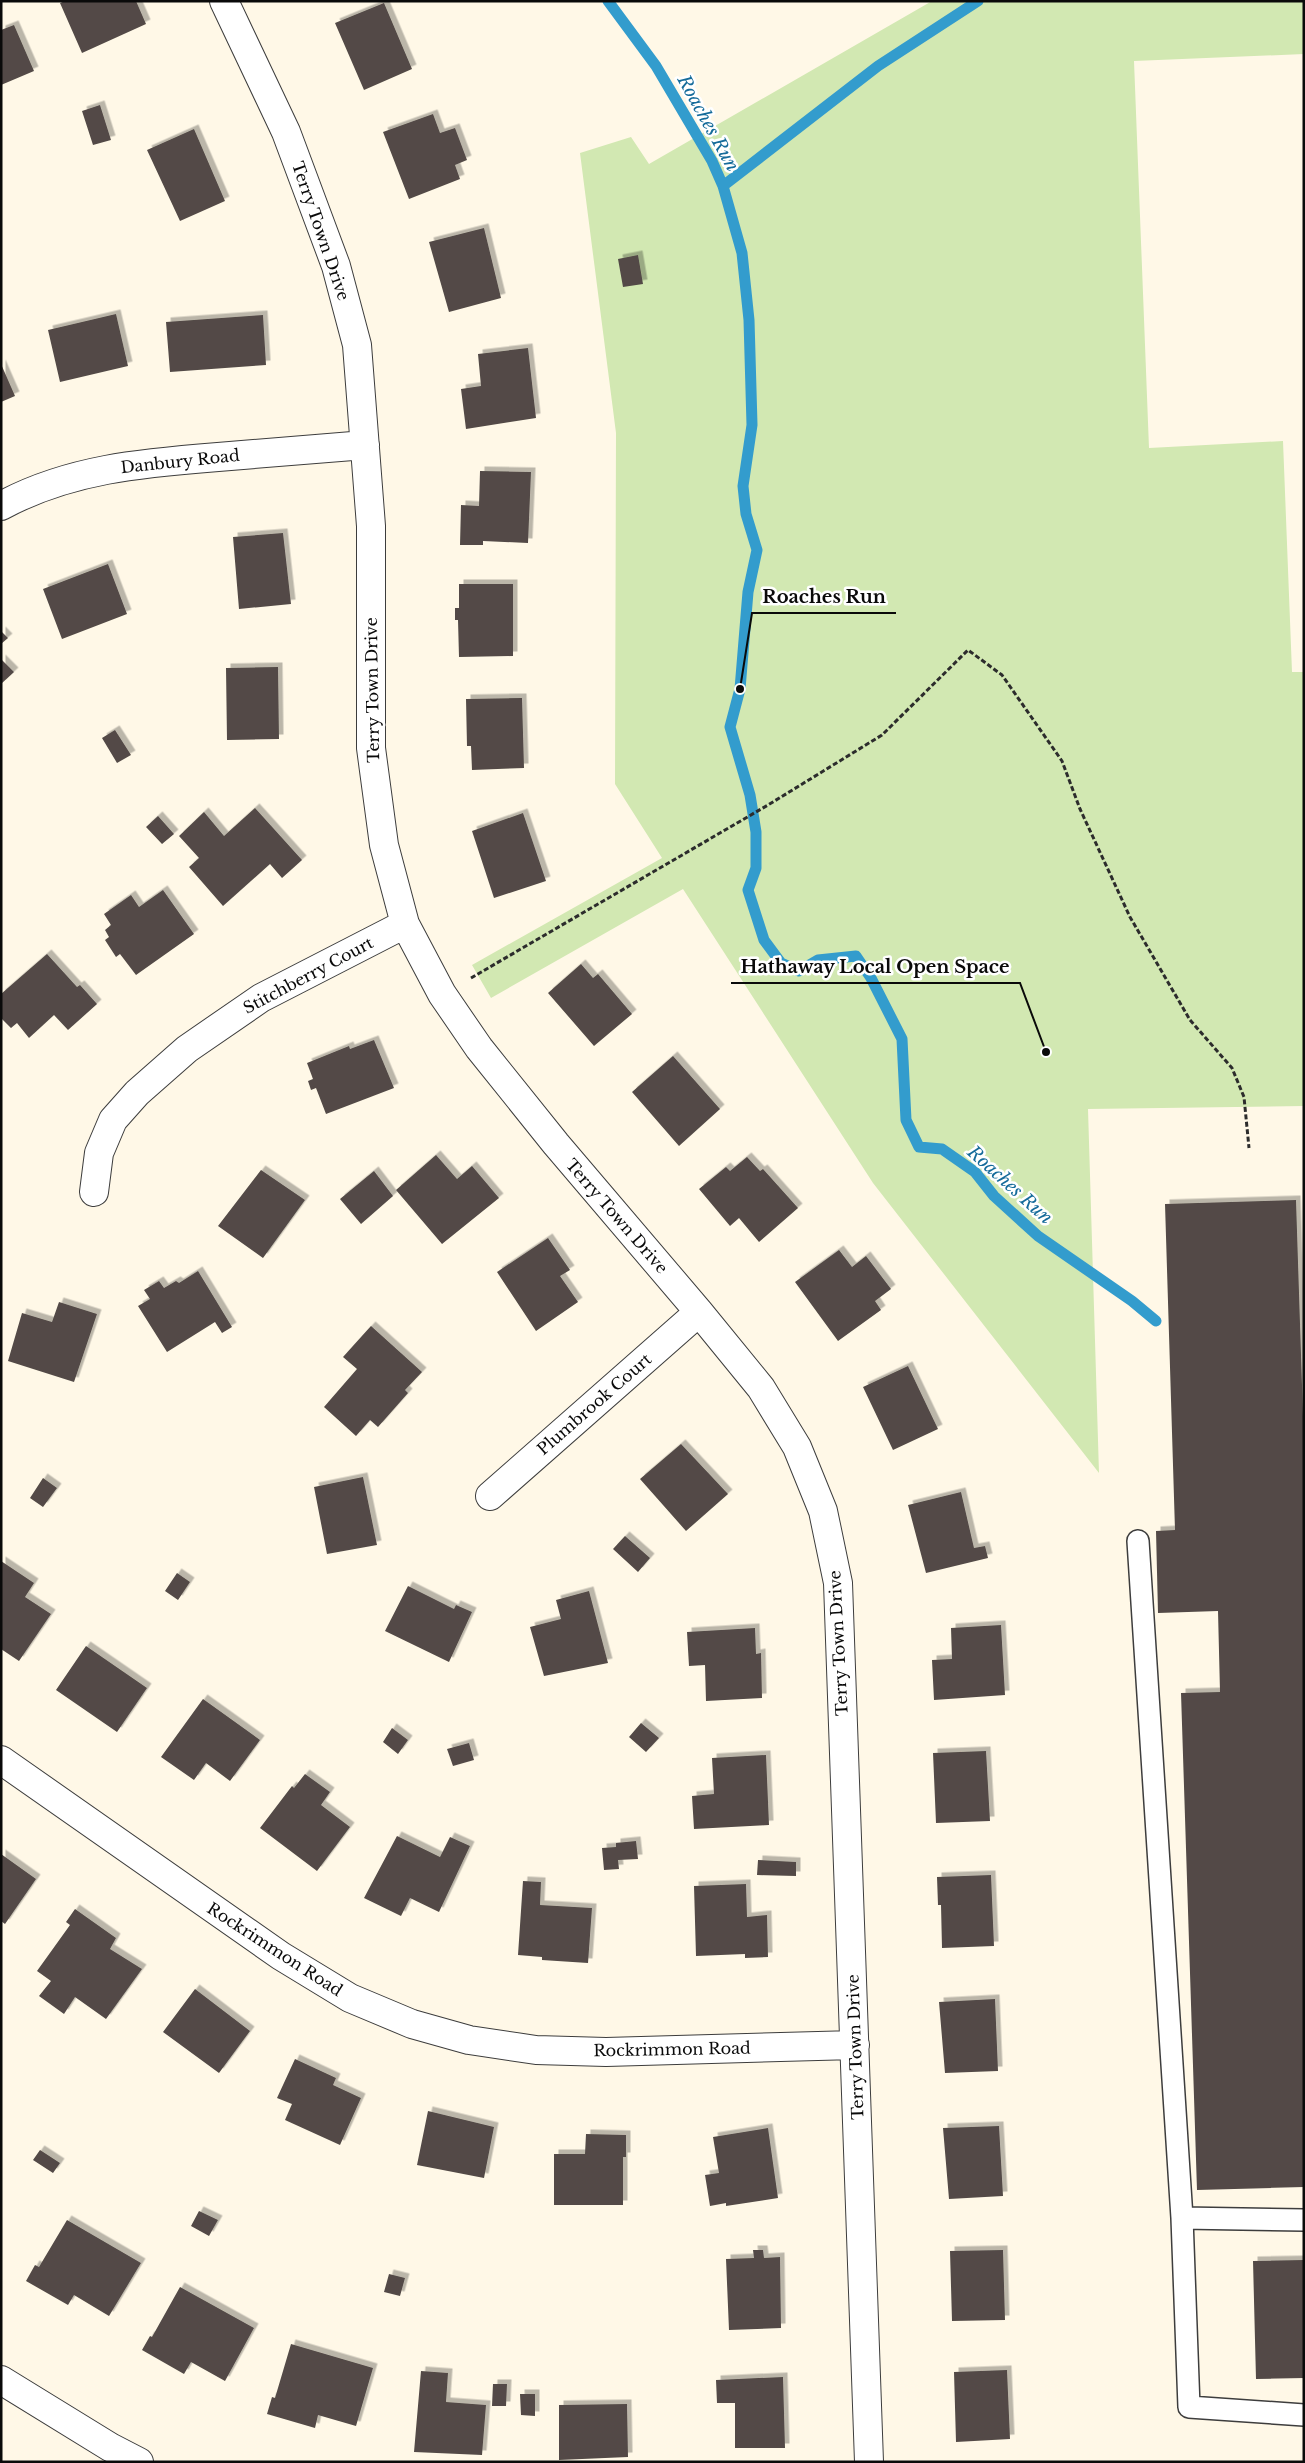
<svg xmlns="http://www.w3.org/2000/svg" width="1305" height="2463" font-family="'Libre Baskerville',serif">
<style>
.green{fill:#d2e8b2}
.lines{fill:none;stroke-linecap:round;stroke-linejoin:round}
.stream{stroke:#339ccd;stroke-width:11}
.building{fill:#524a46;filter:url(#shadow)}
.service-casing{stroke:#3d3d3d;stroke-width:24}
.minor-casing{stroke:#3d3d3d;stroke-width:30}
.path{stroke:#2c2c2c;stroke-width:3;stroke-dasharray:5 2.5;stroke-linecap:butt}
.service{stroke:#fff;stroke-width:21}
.minor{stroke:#fff;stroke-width:28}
.labels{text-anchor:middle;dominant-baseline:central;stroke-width:5;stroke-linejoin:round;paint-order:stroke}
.street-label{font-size:16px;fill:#0a0a0a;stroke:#fff}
.water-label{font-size:18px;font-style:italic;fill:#156b9a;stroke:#fff}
.leader{fill:none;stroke:#0a0a0a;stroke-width:2}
.callout-dot{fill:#0a0a0a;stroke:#fff;stroke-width:2}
.callout-label{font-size:18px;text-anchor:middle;font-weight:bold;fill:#0a0a0a;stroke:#fff;stroke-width:5;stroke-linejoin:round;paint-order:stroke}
</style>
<defs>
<filter id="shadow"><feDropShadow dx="4.5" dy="-4.5" stdDeviation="0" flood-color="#0004"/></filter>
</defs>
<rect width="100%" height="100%" fill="#fff8e7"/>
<path class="green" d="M932,1H1304V54L1134,61L1149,448L1283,441L1292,672H1304V1106L1088,1109L1099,1473L873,1183L683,889L491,998L472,965L662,858L615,784L616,433L580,153L631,137L649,164Z"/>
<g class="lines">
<path class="stream" d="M608,1L656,66L712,161L723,186L742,253L749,320L752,425L743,486L746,514L757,550L748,592L740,689L730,727L750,795L756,832V868L748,890L764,940L781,963L799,971L818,960L856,956L871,978L902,1039L906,1120L919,1147L942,1149L975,1172L994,1196L1038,1236L1132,1301L1156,1321
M723,186L878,66L978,1"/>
</g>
<path class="building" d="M65,1H136L146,24L82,53L60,3Z
M384,3L412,69L364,90L335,23Z
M14,25L34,71L1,85V30Z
M100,105L111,140L93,145L82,111Z
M433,114L440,133L455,128L467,160L455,165L460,179L409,199L383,132Z
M194,129L225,201L180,221L147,150Z
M484,228L501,298L449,312L429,242Z
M638,255L643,284L623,287L618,259Z
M116,314L128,366L60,382L48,330Z
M263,315L266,365L170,372L166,322Z
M528,348L536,418L466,429L461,389L481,386L478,354Z
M1,364L15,396L1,402Z
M480,471L531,472L528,543L483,541V545H460L461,505L479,506Z
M283,533L291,604L239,609L233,537Z
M108,564L127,614L62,639L43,589Z
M459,584H513V656L459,657L458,620H455V608H459Z
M1,631L8,638L1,644Z
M1,659L14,672L1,684Z
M278,667L279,739L227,740L226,668Z
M522,698L524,768L472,770L471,746H467L466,699Z
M115,730L131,755L117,763L102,738Z
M255,808L302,860L282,878L270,864L223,906L189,867L199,858L179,836L204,812L224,836Z
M523,813L546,881L494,898L472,831Z
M158,816L174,834L162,844L146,827Z
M163,890L194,934L136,975L120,954L116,957L105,940L109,937L105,930L111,925L104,914L131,895L139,907Z
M47,954L77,987L80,985L97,1004L68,1030L54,1015L29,1038L17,1023L11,1028L1,1018V994Z
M581,964L593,978L598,974L632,1014L594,1046L548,993Z
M374,1040L394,1088L326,1114L316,1088L311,1090L308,1081L313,1079L307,1063L349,1046L350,1049Z
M673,1056L720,1109L679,1146L632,1092Z
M436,1155L457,1179L472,1166L499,1198L442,1244L396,1190Z
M747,1157L760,1171L763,1169L798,1208L759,1242L739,1218L730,1226L699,1189L726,1167L730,1171Z
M261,1170L305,1200L263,1258L218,1226Z
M374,1171L393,1196L361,1224L340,1199Z
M1296,1200L1304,1447V2187L1197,2190L1181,1693L1220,1692L1218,1611L1158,1613L1156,1531L1175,1530L1165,1204Z
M548,1238L570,1270L560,1276L578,1302L536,1331L497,1272Z
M839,1250L852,1267L866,1256L891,1289L875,1301L881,1310L838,1341L795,1282Z
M198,1271L232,1327L222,1333L215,1322L167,1352L138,1306L150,1299L144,1290L159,1281L164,1288L176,1281L179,1283Z
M59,1302L97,1314L74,1382L8,1361L22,1313L52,1322Z
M371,1326L422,1372L405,1390L408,1393L378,1427L370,1420L356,1436L324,1407L357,1369L343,1357Z
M908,1366L938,1429L893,1450L863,1387Z
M681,1444L728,1494L686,1531L640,1479Z
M363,1477L377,1545L327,1554L314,1487Z
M43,1478L57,1488L43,1507L30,1498Z
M961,1492L974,1548L985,1546L988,1558L926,1573L908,1505Z
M625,1536L650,1558L638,1572L613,1549Z
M1,1561L34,1583L25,1597L51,1614L19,1661L1,1649Z
M177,1573L190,1582L178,1600L165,1591Z
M408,1586L454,1609L456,1605L472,1612L449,1662L385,1631Z
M589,1591L608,1663L544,1676L530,1627L561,1619L556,1600Z
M1001,1625L1005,1695L934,1700L932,1660L952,1659L951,1628Z
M755,1628L756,1654L761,1653L762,1698L706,1701L705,1665L689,1666L687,1632Z
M86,1646L147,1688L117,1732L56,1690Z
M203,1699L260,1740L230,1781L206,1763L194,1780L161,1757Z
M641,1723L659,1738L646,1752L629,1737Z
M392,1728L408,1740L398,1754L383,1742Z
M469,1743L474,1760L453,1766L447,1749Z
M986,1751L990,1821L936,1823L933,1753Z
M766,1755L769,1825L694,1829L692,1796L714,1794L712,1758Z
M305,1774L330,1792L321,1805L350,1827L317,1871L260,1828L292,1786L294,1788Z
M397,1836L440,1857L450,1837L470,1846L439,1912L410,1898L401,1916L364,1898Z
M636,1841L638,1859L618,1860L619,1869L604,1870L602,1848L616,1847V1843Z
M1,1854L36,1879L5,1924L1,1921Z
M758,1860L796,1862V1876L757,1875Z
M991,1875L994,1946L942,1948L941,1905H938L937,1877Z
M523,1881L541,1882L540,1905L592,1908L588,1963L542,1960V1957L518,1955Z
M746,1884L747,1917L767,1915L768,1957L745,1958V1954L696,1956L694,1886Z
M75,1909L116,1938L110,1949L142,1969L106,2019L75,1997L64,2014L39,1996L51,1981L37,1971L70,1925L66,1922Z
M195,1989L250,2031L219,2073L163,2032Z
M995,1999L998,2071L945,2073L939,2002Z
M295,2059L336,2078L333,2085L361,2098L340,2145L285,2120L292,2104L277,2098Z
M428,2111L494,2127L484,2178L417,2165Z
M999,2126L1003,2196L949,2199L943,2128Z
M768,2128L778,2198L726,2206V2203L710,2206L705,2175L719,2173L713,2137Z
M586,2134L626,2135V2157H623V2205H554V2154H585Z
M40,2150L60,2163L53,2173L33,2160Z
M199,2211L218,2220L209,2236L191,2226Z
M67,2220L141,2263L109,2316L74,2295L68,2305L26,2281L35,2265L39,2267Z
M753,2250H763L764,2258L780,2257L781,2328L729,2330L726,2259L754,2258Z
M1003,2250L1005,2320L952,2321L950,2251Z
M1304,2260V2378L1256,2379L1253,2261Z
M389,2274L405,2278L400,2296L384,2292Z
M180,2287L254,2328L225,2381L191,2362L184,2374L142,2350L150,2336L152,2337Z
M291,2344L373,2368L356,2426L318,2415L315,2428L267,2414L272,2397L275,2398Z
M1007,2370L1010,2439L956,2442L954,2372Z
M421,2371L448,2373L446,2402L486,2405L482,2455L414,2452Z
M783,2377L785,2448H735V2403H717L716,2380Z
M493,2384H507L506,2406H492Z
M520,2394H535V2416L521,2415Z
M627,2404L628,2457L559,2460V2405Z"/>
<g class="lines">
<g class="service-casing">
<path id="service" d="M1138,1541L1182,2218
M1304,2220L1182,2218L1189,2407L1304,2415"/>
</g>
<g class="minor-casing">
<path id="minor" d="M224,1L286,132L336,266L357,345L371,526V748L384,845L405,924L442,994L479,1048L556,1144L699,1312L761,1388L797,1447L823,1511L838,1583L869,2462
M1,506C69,469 142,463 218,457C267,453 316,449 365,445
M94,1192L99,1153L113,1120L137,1093L187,1049L261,998L405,924
M490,1496L699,1312
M1,1760L281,1956L350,1998L412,2024L469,2040L536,2050L606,2052L855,2045
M1,2380L110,2447L139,2462"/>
</g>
<path class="path" d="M471,978L768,805L882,735L968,650L1002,675L1062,761L1080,809L1130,917L1190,1020L1232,1068L1244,1097L1249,1148"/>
<use href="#service" class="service"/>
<use href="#minor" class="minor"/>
</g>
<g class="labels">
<g class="street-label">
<text transform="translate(321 231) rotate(71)">Terry Town Drive</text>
<text transform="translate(180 461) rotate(-6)">Danbury Road</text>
<text transform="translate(372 690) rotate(-91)">Terry Town Drive</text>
<text transform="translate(308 975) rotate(-28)">Stitchberry Court</text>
<text transform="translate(617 1216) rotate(49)">Terry Town Drive</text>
<text transform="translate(594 1404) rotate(-41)">Plumbrook Court</text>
<text transform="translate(838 1643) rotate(-93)">Terry Town Drive</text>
<text transform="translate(275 1949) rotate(33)">Rockrimmon Road</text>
<text transform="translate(855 2047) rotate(-92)">Terry Town Drive</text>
<text transform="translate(672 2049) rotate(-1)">Rockrimmon Road</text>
</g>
<g class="water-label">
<text transform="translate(708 123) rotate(61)">Roaches Run</text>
<text transform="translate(1010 1185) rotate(42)">Roaches Run</text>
</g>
</g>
<path class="leader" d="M740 689L752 613H896M1046 1052L1020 983H731"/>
<g class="callout-dot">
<circle cx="740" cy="689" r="5"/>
<circle cx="1046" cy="1052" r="5"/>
</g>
<g class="callout-label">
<text x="824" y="603">Roaches Run</text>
<text x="875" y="973">Hathaway Local Open Space</text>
</g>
<rect width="1305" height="2463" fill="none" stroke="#0a0a0a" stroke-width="5"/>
</svg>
